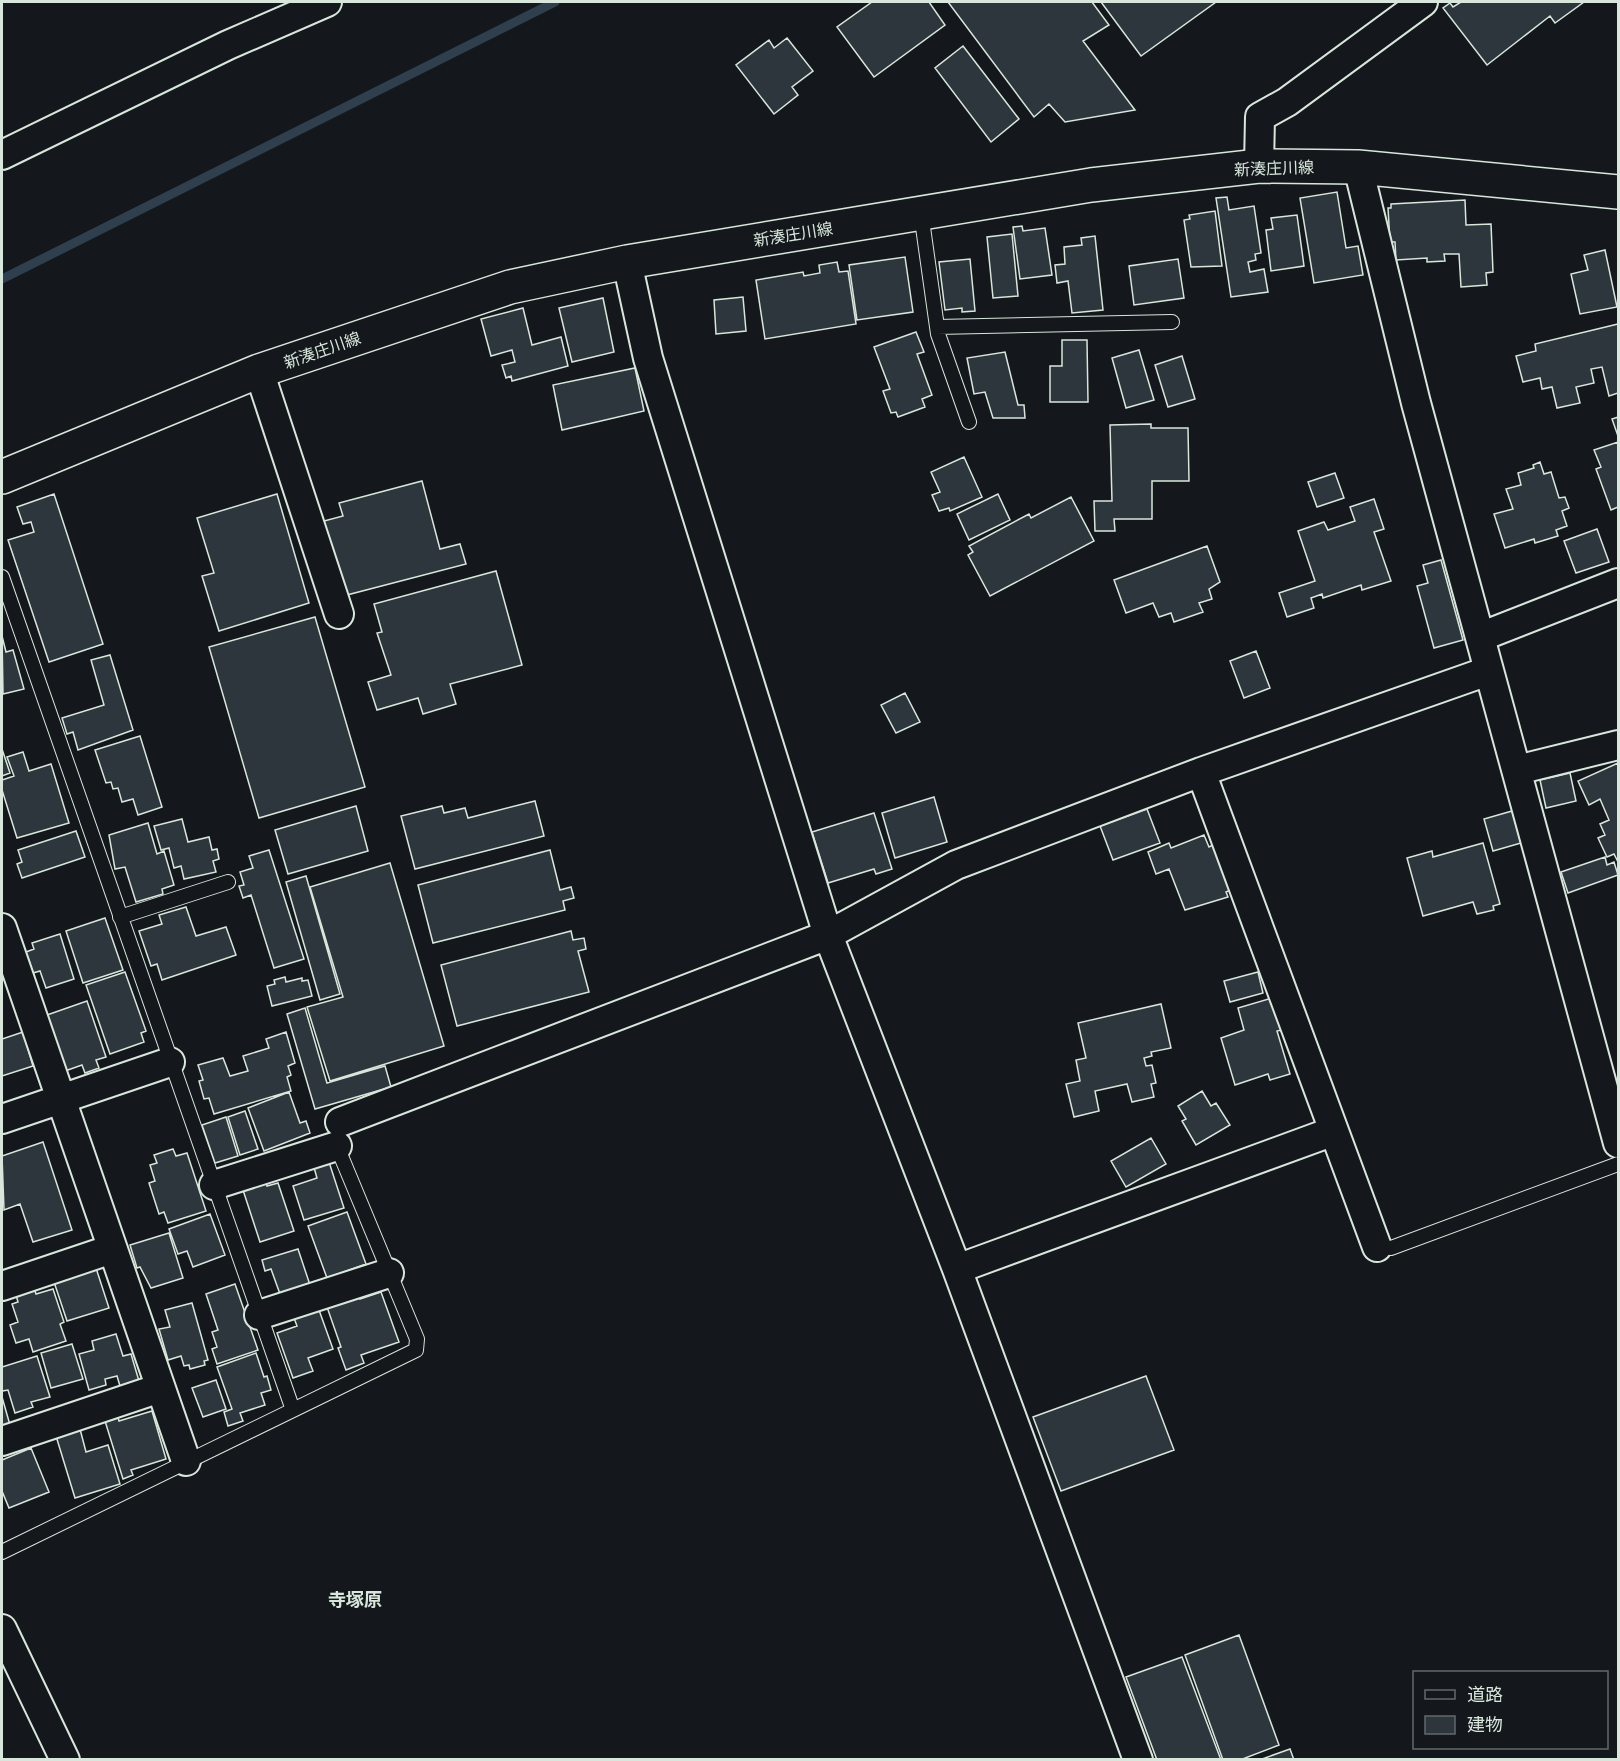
<svg xmlns="http://www.w3.org/2000/svg" width="1620" height="1761" font-family="'Titillium Web','Noto Sans JP',sans-serif">
<style>
.lines{fill:none;stroke-linecap:round;stroke-linejoin:round}
.stream{stroke:#2f3f4d;stroke-width:9}
.building{fill:#2c363c;stroke:#d8e6dc;stroke-width:1.5}
.lane-casing{stroke:#d8e6dc;stroke-width:16}
.street-casing{stroke:#d8e6dc;stroke-width:32}
.primary-casing{stroke:#d8e6dc;stroke-width:36}
.lane{stroke:#14181c;stroke-width:14}
.street{stroke:#14181c;stroke-width:28}
.primary{stroke:#14181c;stroke-width:33}
.labels{text-anchor:middle;dominant-baseline:central;stroke-width:4.5;stroke-linejoin:round;paint-order:stroke}
.street-label{font-size:16px;fill:#d8e6dc;stroke:#14181c}
.neighbourhood-label{font-size:18px;font-weight:bold;fill:#d8e6dc;stroke:#14181c}
</style>
<rect width="100%" height="100%" fill="#14181c"/>
<g class="lines">
<path class="stream" d="M2,279L555,2"/>
</g>
<path class="building" d="M872,2H929L945,25L874,77L837,27Z
M948,2H1092L1109,25L1083,41L1135,110L1065,122L1049,104L1034,117Z
M1101,2H1216L1141,56Z
M1461,2H1584L1555,23L1550,16L1487,65L1443,8L1450,3L1453,7Z
M787,38L813,71L792,87L798,95L774,114L736,65L769,40L774,48Z
M963,46L1019,119L991,142L935,68Z
M1337,192L1346,248L1358,246L1363,275L1314,283L1300,198Z
M1227,197L1229,210L1254,206L1261,253L1255,254L1256,260L1248,262L1250,272L1264,269L1268,292L1231,297L1216,198Z
M1465,200L1466,225L1491,224L1493,272L1486,273L1487,285L1461,287L1459,254H1444L1445,261L1427,262V258L1396,260L1395,242H1390L1388,208H1391V204Z
M1215,211L1222,266L1191,267L1184,220L1190,219L1189,215Z
M1297,215L1304,266L1271,271L1266,230L1273,229L1271,218Z
M1022,226L1023,231L1045,228L1052,275L1020,279L1013,227Z
M1012,234L1018,296L993,298L987,237Z
M1095,236L1103,310L1072,313L1068,281L1057,283L1055,265L1065,264L1064,247L1082,245L1081,238Z
M1605,250L1617,307L1580,314L1571,274L1588,270L1584,255Z
M905,257L913,312L857,320L849,265Z
M970,259L975,311L962,312V308L945,310L939,262Z
M1178,259L1184,298L1134,305L1129,266Z
M837,262L839,272L848,271L856,324L765,339L756,280L803,272L804,276L820,273L819,265Z
M743,297L746,331L716,334L714,300Z
M603,298L614,352L572,362L559,308Z
M523,308L532,345L561,337L568,366L512,381L511,376L506,378L502,365L515,362L512,350L491,356L481,319Z
M1618,324V393L1609,396L1602,367L1591,369L1594,383L1576,387L1580,403L1557,408L1552,387L1542,389L1540,378L1523,382L1516,356L1536,351L1535,344Z
M916,332L924,352L917,354L932,395L922,399L925,407L898,417L896,412L891,413L883,391L890,389L874,347Z
M1062,340H1087L1088,402H1050V366H1062Z
M1139,350L1154,400L1126,408L1112,358Z
M1005,352L1018,405H1024L1025,418H993L985,392L974,394L967,358Z
M1182,356L1195,399L1168,407L1155,365Z
M635,368L644,411L562,430L553,385Z
M1618,417V436L1612,419Z
M1151,424V428H1188L1189,481H1152V519H1114L1115,531H1095L1094,501H1112L1110,425Z
M1618,442V507L1611,510L1596,469L1601,467L1594,450Z
M964,457L982,497L950,511L949,508L939,511L932,495L940,492L931,472Z
M1540,462L1544,474L1551,472L1559,498L1565,497L1569,508L1562,511L1567,526L1556,530L1558,536L1535,543L1534,539L1505,548L1494,514L1513,509L1506,489L1521,485L1518,473L1534,468L1533,465Z
M1335,473L1344,498L1317,507L1308,482Z
M422,481L440,549L460,544L466,564L343,596L324,521L343,516L339,503Z
M54,494L103,644L49,662L8,540L34,532L31,522L23,524L17,507Z
M277,494L309,603L219,631L202,576L214,573L197,518Z
M998,494L1010,520L969,540L957,514Z
M1071,497L1094,541L990,596L968,555L973,552L969,546L1029,514L1031,518Z
M1374,499L1384,529L1374,532L1391,581L1362,590L1361,585L1323,598L1322,594L1311,598L1314,608L1287,617L1279,593L1315,581L1298,531L1324,522L1328,530L1355,521L1350,507Z
M1597,529L1609,562L1576,573L1564,541Z
M1207,546L1220,582L1209,589L1212,599L1199,603L1203,612L1174,622L1171,613L1159,617L1153,603L1126,613L1114,580Z
M1441,560L1463,640L1434,648L1417,586L1428,583L1423,565Z
M496,571L522,665L450,684L456,704L423,714L418,698L377,710L368,682L391,675L377,633L382,632L374,604Z
M315,617L365,787L259,818L209,647Z
M2,636L6,652L13,650L24,689L3,694Z
M1256,651L1270,688L1244,698L1230,661Z
M110,655L133,730L78,750L73,732L67,734L62,718L104,705L91,660Z
M905,693L920,722L896,733L881,705Z
M140,736L162,807L138,815L133,799L122,802L118,788L113,789L111,782L106,783L95,750Z
M2,749L10,773L2,776Z
M23,752L29,771L51,764L69,823L17,838L2,790V780L14,776L7,757Z
M1618,763V862L1614,854L1607,857L1598,838L1605,835L1600,824L1609,820L1600,799L1589,805L1578,781Z
M1570,773L1576,801L1546,808L1540,780Z
M934,797L947,842L895,858L882,813Z
M535,801L544,836L415,869L401,816L442,806L444,813L465,808L468,818Z
M356,806L368,851L288,874L275,830Z
M1147,809L1160,843L1113,860L1100,826Z
M1512,811L1521,843L1493,851L1484,819Z
M874,813L892,869L876,874L874,869L828,883L812,832Z
M182,819L188,842L209,837L212,850L217,849L219,859L213,861L216,872L184,879L181,866L174,868L169,848L161,850L154,826Z
M148,823L157,854L164,851L174,885L162,889L163,894L136,902L125,867L115,869L109,835Z
M76,831L85,857L22,878L17,864L22,862L18,850Z
M1204,835L1209,847L1215,844L1231,890L1226,892L1228,897L1185,910L1169,869L1156,874L1148,852L1169,843L1171,848Z
M1483,843L1500,904L1493,906L1494,910L1477,914L1473,902L1423,916L1407,858L1432,851L1433,857Z
M269,850L304,959L274,968L251,895L243,898L239,886L244,885L240,872L253,868L249,856Z
M550,850L560,890L571,887L574,898L563,901L565,910L433,943L418,885Z
M1605,857L1607,865L1614,862L1618,875L1568,893L1561,872Z
M390,863L444,1046L330,1081L307,1007L343,997L310,887Z
M306,876L340,994L320,1000L286,882Z
M186,907L196,936L226,927L236,955L162,980L157,964L151,966L139,931L162,924L159,915Z
M105,918L123,970L83,983L66,931Z
M571,931L573,940L584,938L586,949L578,951L589,992L457,1026L441,965Z
M60,934L74,979L46,988L40,971L33,973L26,952L34,949L32,943Z
M125,972L146,1031L141,1033L144,1042L110,1054L86,985Z
M1258,972L1263,993L1230,1002L1224,981Z
M285,977L286,982L302,978V981L308,980L312,996L272,1006L267,986L275,984L274,980Z
M1272,998L1282,1030L1277,1031L1290,1074L1270,1080L1268,1074L1235,1085L1221,1038L1244,1030L1238,1008Z
M87,1001L106,1057L96,1060L99,1068L85,1073L82,1065L65,1071L47,1015Z
M1161,1004L1171,1048L1151,1052L1152,1056L1144,1058L1146,1066L1152,1065L1156,1083L1151,1084L1154,1097L1132,1102L1127,1084L1095,1091L1099,1111L1074,1117L1066,1084L1080,1081L1076,1060L1086,1058L1078,1023Z
M305,1008L327,1083L385,1066L391,1087L315,1109L287,1014Z
M23,1032L33,1066L2,1076V1039Z
M286,1032L295,1063L288,1066L291,1075L287,1077L291,1091L214,1114L209,1098L204,1099L199,1081L203,1080L198,1065L223,1058L230,1076L248,1071L243,1056L269,1048L266,1039Z
M1202,1091L1211,1106L1216,1103L1230,1125L1196,1145L1182,1121L1186,1119L1178,1106Z
M289,1092L300,1123L306,1121L310,1133L264,1151L248,1108Z
M245,1111L258,1149L240,1155L228,1117Z
M226,1117L238,1156L215,1163L202,1125Z
M1151,1138L1166,1164L1126,1187L1111,1161Z
M43,1142L72,1230L33,1242L20,1204L4,1210L2,1156Z
M173,1149L176,1156L187,1153L206,1211L168,1223L164,1212L159,1214L149,1183L155,1181L150,1165L157,1163L154,1155Z
M328,1159L344,1208L304,1220L293,1186L317,1178L313,1164Z
M265,1179L267,1186L278,1183L294,1231L260,1242L242,1187Z
M347,1212L366,1264L327,1278L308,1226Z
M210,1214L225,1255L193,1267L187,1251L178,1254L169,1229Z
M169,1233L183,1278L151,1288L140,1267L137,1268L130,1245Z
M298,1249L310,1285L280,1294L271,1269L265,1271L262,1260Z
M96,1268L109,1308L67,1321L54,1282Z
M235,1284L258,1350L217,1364L212,1349L217,1347L212,1332L218,1330L206,1294Z
M34,1288L36,1294L53,1289L64,1322L60,1324L66,1341L33,1352L29,1339L16,1343L10,1325L18,1322L12,1304L18,1302L16,1295Z
M381,1292L399,1342L361,1355L364,1363L346,1370L338,1348L341,1347L327,1307L359,1295L360,1299Z
M192,1303L208,1360L204,1361L205,1365L190,1369L189,1365L184,1366L181,1356L168,1360L159,1329L170,1327L165,1310Z
M319,1310L333,1349L308,1358L313,1371L293,1378L277,1333L297,1326L294,1318Z
M116,1334L123,1356L131,1354L139,1381L120,1386L117,1376L105,1379L106,1385L89,1390L79,1354L94,1350L92,1341Z
M72,1344L83,1379L51,1388L41,1353Z
M256,1353L264,1377L267,1376L271,1390L261,1393L265,1405L240,1413L243,1421L228,1426L224,1412L232,1409L217,1367Z
M37,1356L50,1397L31,1402L33,1407L15,1413L8,1390L2,1391V1367Z
M1146,1376L1174,1450L1061,1491L1033,1417Z
M216,1380L226,1409L203,1417L192,1388Z
M2,1397L10,1425L2,1427Z
M152,1411L166,1459L131,1470L133,1475L123,1479L105,1421L118,1417L119,1421Z
M80,1429L86,1452L108,1445L120,1484L75,1498L56,1436Z
M31,1448L49,1492L9,1508L2,1491V1460Z
M1239,1635L1279,1745L1240,1760H1223L1185,1655Z
M1182,1657L1221,1760H1157L1126,1677Z
M1290,1749L1294,1760H1262V1759Z"/>
<g class="lines">
<g class="lane-casing">
<path id="lane" d="M921,213L938,334L969,422
M937,327L1172,322
M2,577L293,1410
M120,917L228,882
M1377,1247L1391,1248L1618,1164
M2,1552L416,1350L417,1339L336,1144"/>
</g>
<g class="street-casing">
<path id="street" d="M2,155L228,45L327,2
M1259,166L1260,117L1287,102L1423,2
M1358,167L1416,403L1618,1143
M627,262L648,358L828,935L957,1269L1138,1760
M259,371L339,614
M1480,637L1618,583
M1517,770L1618,745
M1201,772L1377,1247
M2,928L186,1461
M2,1119L170,1062
M340,1122L828,935L956,865L1201,772L1488,671
M214,1185L337,1146
M957,1269L1334,1131
M2,1286L112,1249
M259,1315L389,1273
M2,1441L160,1388
M2,1629L65,1760"/>
</g>
<g class="primary-casing">
<path id="primary" d="M2,477L259,371L510,287L627,262L1091,185L1259,166L1358,167L1618,192"/>
</g>
<use href="#lane" class="lane"/>
<use href="#street" class="street"/>
<use href="#primary" class="primary"/>
</g>
<g class="labels">
<g class="street-label">
<text transform="translate(1274 168) rotate(-2)">新湊庄川線</text>
<text transform="translate(793 234) rotate(-9)">新湊庄川線</text>
<text transform="translate(322 350) rotate(-19)">新湊庄川線</text>
</g>
<g class="neighbourhood-label">
<text x="355" y="1599">寺塚原</text>
</g>
</g>
<rect width="1620" height="1761" fill="none" stroke="#d8e6dc" stroke-width="6"/>
<rect x="1413" y="1671" width="195" height="78" fill="#14181c" stroke="#626a69" stroke-width="1.5"/>
<rect x="1425" y="1690" width="30" height="9" fill="#14181c" stroke="#626a69" stroke-width="1.5"/>
<text x="1467" y="1701" font-size="18" fill="#d8e6dc">道路</text>
<rect x="1425" y="1716" width="30" height="18" fill="#2c363c" stroke="#626a69" stroke-width="1.5"/>
<text x="1467" y="1731" font-size="18" fill="#d8e6dc">建物</text>
</svg>
